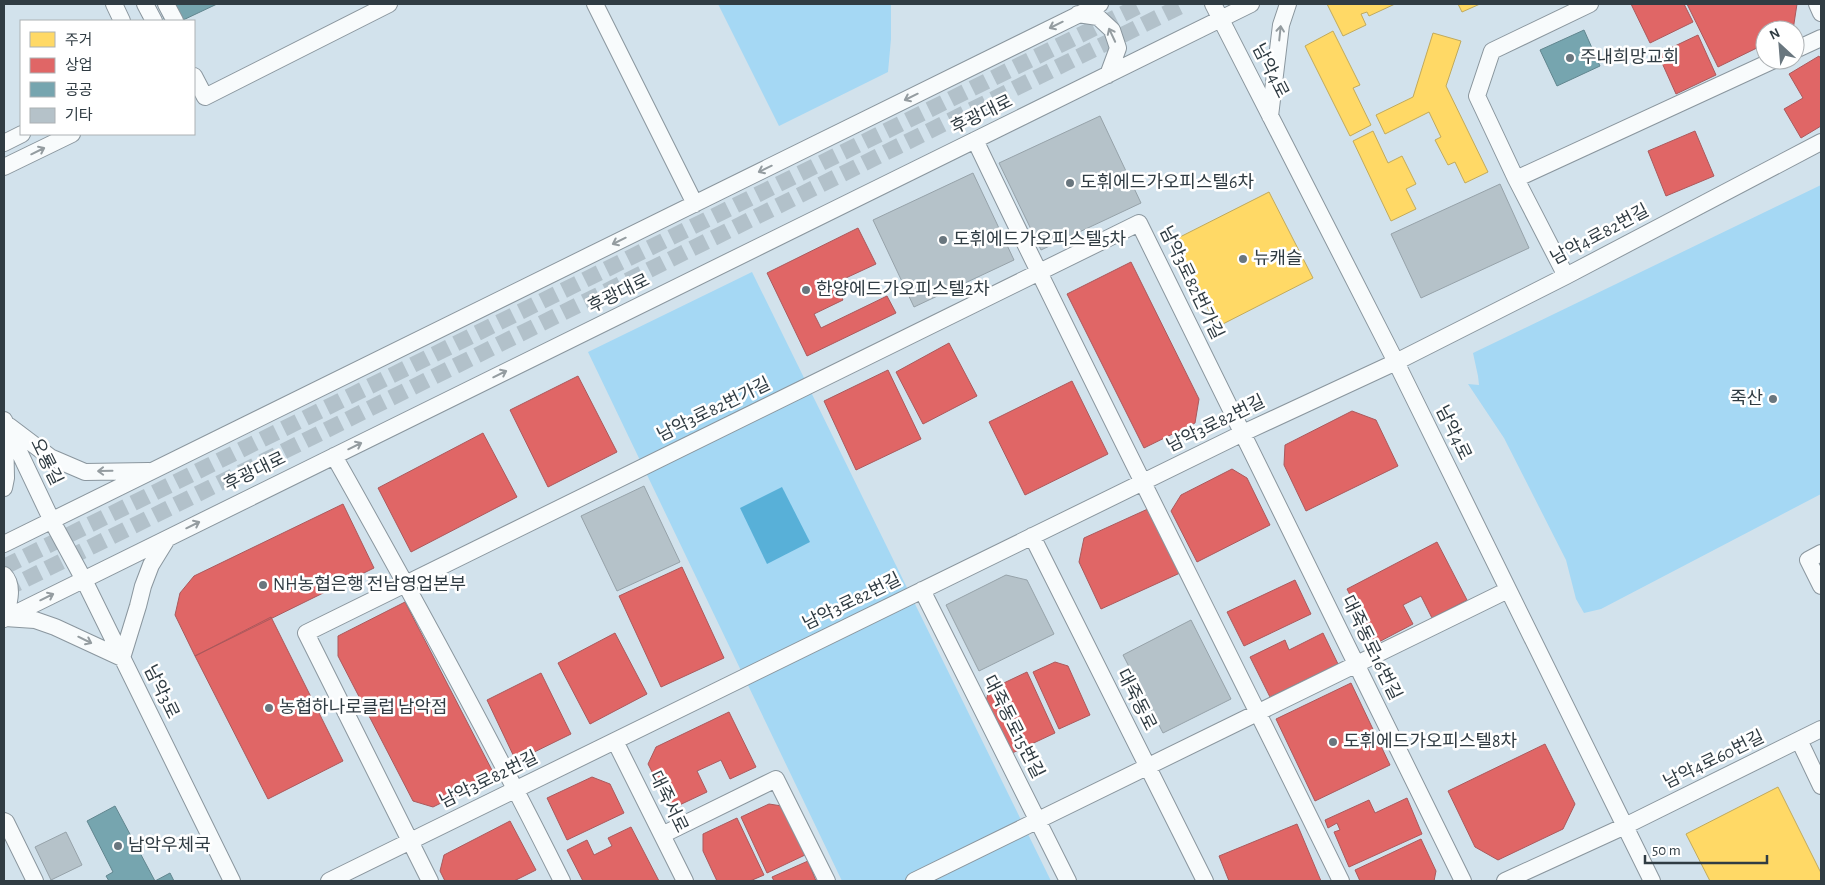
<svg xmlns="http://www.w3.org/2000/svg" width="1825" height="885" font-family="'Alegreya Sans','Noto Sans KR',sans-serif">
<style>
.green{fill:#a5d8f4}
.water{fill:#58b0d8}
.homes{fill:#ffd966;stroke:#c1aa5c}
.shops{fill:#e06666;stroke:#ab595c}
.public{fill:#76a5af;stroke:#61868f}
.building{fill:#b5c2c9;stroke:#96a2a9}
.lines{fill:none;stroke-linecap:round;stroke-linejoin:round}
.minor-tunnel{stroke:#b2c1ca;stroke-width:16;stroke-dasharray:16 8;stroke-linecap:butt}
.minor-casing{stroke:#8a969e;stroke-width:18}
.minor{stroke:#f8fbfc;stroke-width:16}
.oneway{stroke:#949ca0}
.poi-dot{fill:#69767e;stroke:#fff;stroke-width:2}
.labels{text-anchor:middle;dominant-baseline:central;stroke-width:5;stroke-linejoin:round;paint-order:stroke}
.poi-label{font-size:18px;fill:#303c43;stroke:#fff;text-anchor:start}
.street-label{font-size:18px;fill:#303c43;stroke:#fff}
</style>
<rect width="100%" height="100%" fill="#d2e2ec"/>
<path class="green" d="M718,4H891V39L888,72L779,126Z
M1821,185V494L1601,609L1584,613L1576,599L1566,560L1504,438L1468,384L1479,385L1478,376L1473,353Z
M752,272L1051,881H842L588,352Z"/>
<path class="water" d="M782,487L810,542L767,564L740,508Z"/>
<path class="homes" d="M1327,4H1395L1369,16L1367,12L1361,14L1366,25L1343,36Z
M1458,4H1480L1462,12Z
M1333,31L1360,85L1353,88L1371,125L1350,136L1305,46Z
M1433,33L1461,41L1446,86L1488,172L1465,183L1455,162L1448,165L1435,140L1441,137L1429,112L1385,134L1376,115L1413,97Z
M1373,131L1388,163L1402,156L1416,184L1406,189L1416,209L1391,221L1353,141Z
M1269,192L1313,278L1217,327L1174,240Z
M1778,787L1821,873V881H1710L1686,834Z"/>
<path class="shops" d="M1631,4H1684L1693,22L1650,43Z
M1687,4H1797L1793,30H1765V44L1718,67Z
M1698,35L1716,75L1676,94L1658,54Z
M1819,56L1821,59V126L1801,138L1784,109L1803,98L1789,74Z
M1695,131L1714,176L1666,196L1648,151Z
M858,228L876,264L835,283L843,300L814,314L821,328L887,296L896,313L807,356L767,273Z
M1131,262L1199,399L1195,423L1144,448L1067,294Z
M949,343L977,396L923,424L896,372Z
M888,370L921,439L856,470L824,401Z
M578,376L617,452L548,487L510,410Z
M1072,381L1108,454L1025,495L989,422Z
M1352,411L1376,420L1398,466L1306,511L1284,465L1285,445Z
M483,433L517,497L411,552L378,488Z
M1232,469L1247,478L1270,525L1197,562L1171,511L1181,495Z
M343,504L374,568L195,656L175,615L180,593L194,576Z
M1150,508L1180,573L1101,609L1079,562L1084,538Z
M1437,542L1467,600L1432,618L1421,596L1403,605L1413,624L1375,644L1347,589Z
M682,567L724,658L661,687L619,596Z
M1295,580L1311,614L1244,646L1227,612Z
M405,602L495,776L433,807L413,801L338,656V636Z
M271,617L343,761L268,799L195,656Z
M615,633L647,694L590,724L558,663Z
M1323,633L1338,664L1270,697L1250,657L1285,640L1289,650Z
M1055,662L1068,666L1090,715L1059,729L1033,672Z
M1027,672L1055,733L1008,755L985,705L989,690Z
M541,673L571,734L516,761L487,700Z
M1351,683L1390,765L1315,801L1276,719Z
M729,712L756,767L730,779L721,760L697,771L707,792L671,809L648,764L656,747Z
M1545,744L1575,804L1563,829L1498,860L1475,847L1448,791Z
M592,777L610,784L624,813L567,840L547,798Z
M1407,798L1422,834L1349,867L1334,832L1340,830L1337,823L1328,828L1325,820L1369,800L1375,813Z
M769,804L782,806L805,855L767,873L741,817Z
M737,818L764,875L750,881H717L703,851V834Z
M510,821L536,870L514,881H445L440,871L444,855Z
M1297,824L1321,881H1229L1219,856Z
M631,827L659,881H583L567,850L587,840L594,855L612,846L608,838Z
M1421,839L1436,871L1434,881H1360L1355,870Z
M808,861L816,881H774L772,877Z"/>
<path class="public" d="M158,4H217L181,21H165Z
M1584,30L1600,66L1557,86L1540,50Z
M115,806L155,881L170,873L174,881H109L106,876L113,872L87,821Z"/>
<path class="building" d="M1100,116L1141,203L1041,250L999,163Z
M973,173L1014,260L914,307L873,220Z
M1500,184L1529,248L1421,298L1391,234Z
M644,486L680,562L617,591L581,516Z
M1006,575L1027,580L1054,634L979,671L946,605Z
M1191,620L1231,699L1163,733L1123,655Z
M66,832L82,865L51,880L35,847Z"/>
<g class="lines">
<path class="minor-tunnel" d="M4,567L1143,4
M4,590L1185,4"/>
<g class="minor-casing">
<path id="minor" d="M114,4L122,21
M145,4L154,21
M166,4L175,21
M595,4L695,204
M1213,4L1396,362L1652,881
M1817,4L1821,13
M1078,14L1098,17L1112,30L1118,48L1108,75
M1795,50L1821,38
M194,76L205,97L389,4
M1270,116L1281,25L1288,4
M975,140C1094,389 1220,634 1341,881
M4,143L22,134
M4,167L72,134
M1516,179L1774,60
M1566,276L1516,179L1477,96L1492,51L1590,4
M4,420L52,521L84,580L232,881
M9,426L50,457L85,472L149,471
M334,456C413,596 490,737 562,881
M4,488L6,478L5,428
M1032,536L1205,881
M4,544L1100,4
M1821,553L1808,560L1821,586
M4,575C15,586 8,606 5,618L35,620L55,627L122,658L138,606L143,586L151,565L167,539
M922,590L1068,881
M4,619L1251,4
M1799,740L1821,786
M615,741L685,881
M4,821L6,822L35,881
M662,835L776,779L827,881
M329,881L1243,433L1396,362L1566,276L1821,142
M430,881L306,633L1139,223L1463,881
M914,881L1508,590
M1505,881L1625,826L1821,729"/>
</g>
<use href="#minor" class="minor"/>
</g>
<defs><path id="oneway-shaft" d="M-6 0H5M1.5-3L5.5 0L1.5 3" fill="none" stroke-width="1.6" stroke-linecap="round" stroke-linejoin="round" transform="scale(1.25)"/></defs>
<g class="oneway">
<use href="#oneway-shaft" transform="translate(1056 25) rotate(154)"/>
<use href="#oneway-shaft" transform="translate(1280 33) rotate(-84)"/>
<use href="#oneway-shaft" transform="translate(1112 35) rotate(-115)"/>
<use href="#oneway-shaft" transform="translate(911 97) rotate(154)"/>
<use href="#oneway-shaft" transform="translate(38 151) rotate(-26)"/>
<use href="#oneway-shaft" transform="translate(765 169) rotate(154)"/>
<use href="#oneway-shaft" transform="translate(619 241) rotate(154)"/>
<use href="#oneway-shaft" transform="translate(500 374) rotate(-26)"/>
<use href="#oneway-shaft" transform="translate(355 446) rotate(-26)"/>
<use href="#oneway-shaft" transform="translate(105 471) rotate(179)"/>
<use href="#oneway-shaft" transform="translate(193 525) rotate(-26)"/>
<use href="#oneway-shaft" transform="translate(47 597) rotate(-26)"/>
<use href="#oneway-shaft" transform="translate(85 640) rotate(26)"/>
</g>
<g class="poi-dot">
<circle cx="1570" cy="58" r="5"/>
<circle cx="1070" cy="183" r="5"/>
<circle cx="943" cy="240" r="5"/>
<circle cx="1243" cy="259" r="5"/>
<circle cx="806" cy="290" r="5"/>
<circle cx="1773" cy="399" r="5"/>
<circle cx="263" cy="585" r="5"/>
<circle cx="269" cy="708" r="5"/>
<circle cx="1333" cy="742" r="5"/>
<circle cx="118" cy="846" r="5"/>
</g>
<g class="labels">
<g class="poi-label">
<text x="1580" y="58">주내희망교회</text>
<text x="1080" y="183">도휘에드가오피스텔6차</text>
<text x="953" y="240">도휘에드가오피스텔5차</text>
<text x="1253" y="259">뉴캐슬</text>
<text x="816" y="290">한양에드가오피스텔2차</text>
<text x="1763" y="399" text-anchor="end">죽산</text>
<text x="273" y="585">NH농협은행 전남영업본부</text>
<text x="279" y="708">농협하나로클럽 남악점</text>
<text x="1343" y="742">도휘에드가오피스텔8차</text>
<text x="128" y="846">남악우체국</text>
</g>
<g class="street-label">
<text transform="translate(1270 71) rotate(63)">남악4로</text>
<text transform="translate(982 115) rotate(-26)">후광대로</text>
<text transform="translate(1600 235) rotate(-28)">남악4로82번길</text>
<text transform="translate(1191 283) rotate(64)">남악3로82번가길</text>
<text transform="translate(619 294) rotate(-26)">후광대로</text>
<text transform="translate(714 410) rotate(-26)">남악3로82번가길</text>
<text transform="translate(1216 424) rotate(-26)">남악3로82번길</text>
<text transform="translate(1453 433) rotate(64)">남악4로</text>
<text transform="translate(46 462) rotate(64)">오룡길</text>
<text transform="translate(255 472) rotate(-26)">후광대로</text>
<text transform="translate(852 602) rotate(-26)">남악3로82번길</text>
<text transform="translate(1371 648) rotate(64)">대죽동로16번길</text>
<text transform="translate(161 692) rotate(64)">남악3로</text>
<text transform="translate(1136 700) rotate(63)">대죽동로</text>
<text transform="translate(1013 727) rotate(63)">대죽동로15번길</text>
<text transform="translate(1714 760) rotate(-26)">남악4로60번길</text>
<text transform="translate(489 780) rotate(-26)">남악3로82번길</text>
<text transform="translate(668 802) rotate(64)">대죽서로</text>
</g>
</g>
<rect width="1825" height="885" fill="none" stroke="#303c43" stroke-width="10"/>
<rect x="20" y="20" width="175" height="115" fill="#ffffff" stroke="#acb1b4"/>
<rect x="30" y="32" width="25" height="15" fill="#ffd966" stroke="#acb1b4"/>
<text x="65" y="45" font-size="15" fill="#303c43">주거</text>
<rect x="30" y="58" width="25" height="15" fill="#e06666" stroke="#acb1b4"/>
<text x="65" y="70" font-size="15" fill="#303c43">상업</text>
<rect x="30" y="82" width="25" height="15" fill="#76a5af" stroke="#acb1b4"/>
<text x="65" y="95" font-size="15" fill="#303c43">공공</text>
<rect x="30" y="108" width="25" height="15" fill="#b5c2c9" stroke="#acb1b4"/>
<text x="65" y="120" font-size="15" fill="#303c43">기타</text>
<g transform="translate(1780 45) rotate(334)"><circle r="24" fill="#ffffff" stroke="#acb1b4"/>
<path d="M0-4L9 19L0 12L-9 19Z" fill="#69767e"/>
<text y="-8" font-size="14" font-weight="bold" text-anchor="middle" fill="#303c43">N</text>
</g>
<path d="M1645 855v8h122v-8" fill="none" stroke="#303c43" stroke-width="2.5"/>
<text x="1652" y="855" font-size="15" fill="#303c43" stroke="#ffffff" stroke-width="4" paint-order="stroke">50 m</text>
</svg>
